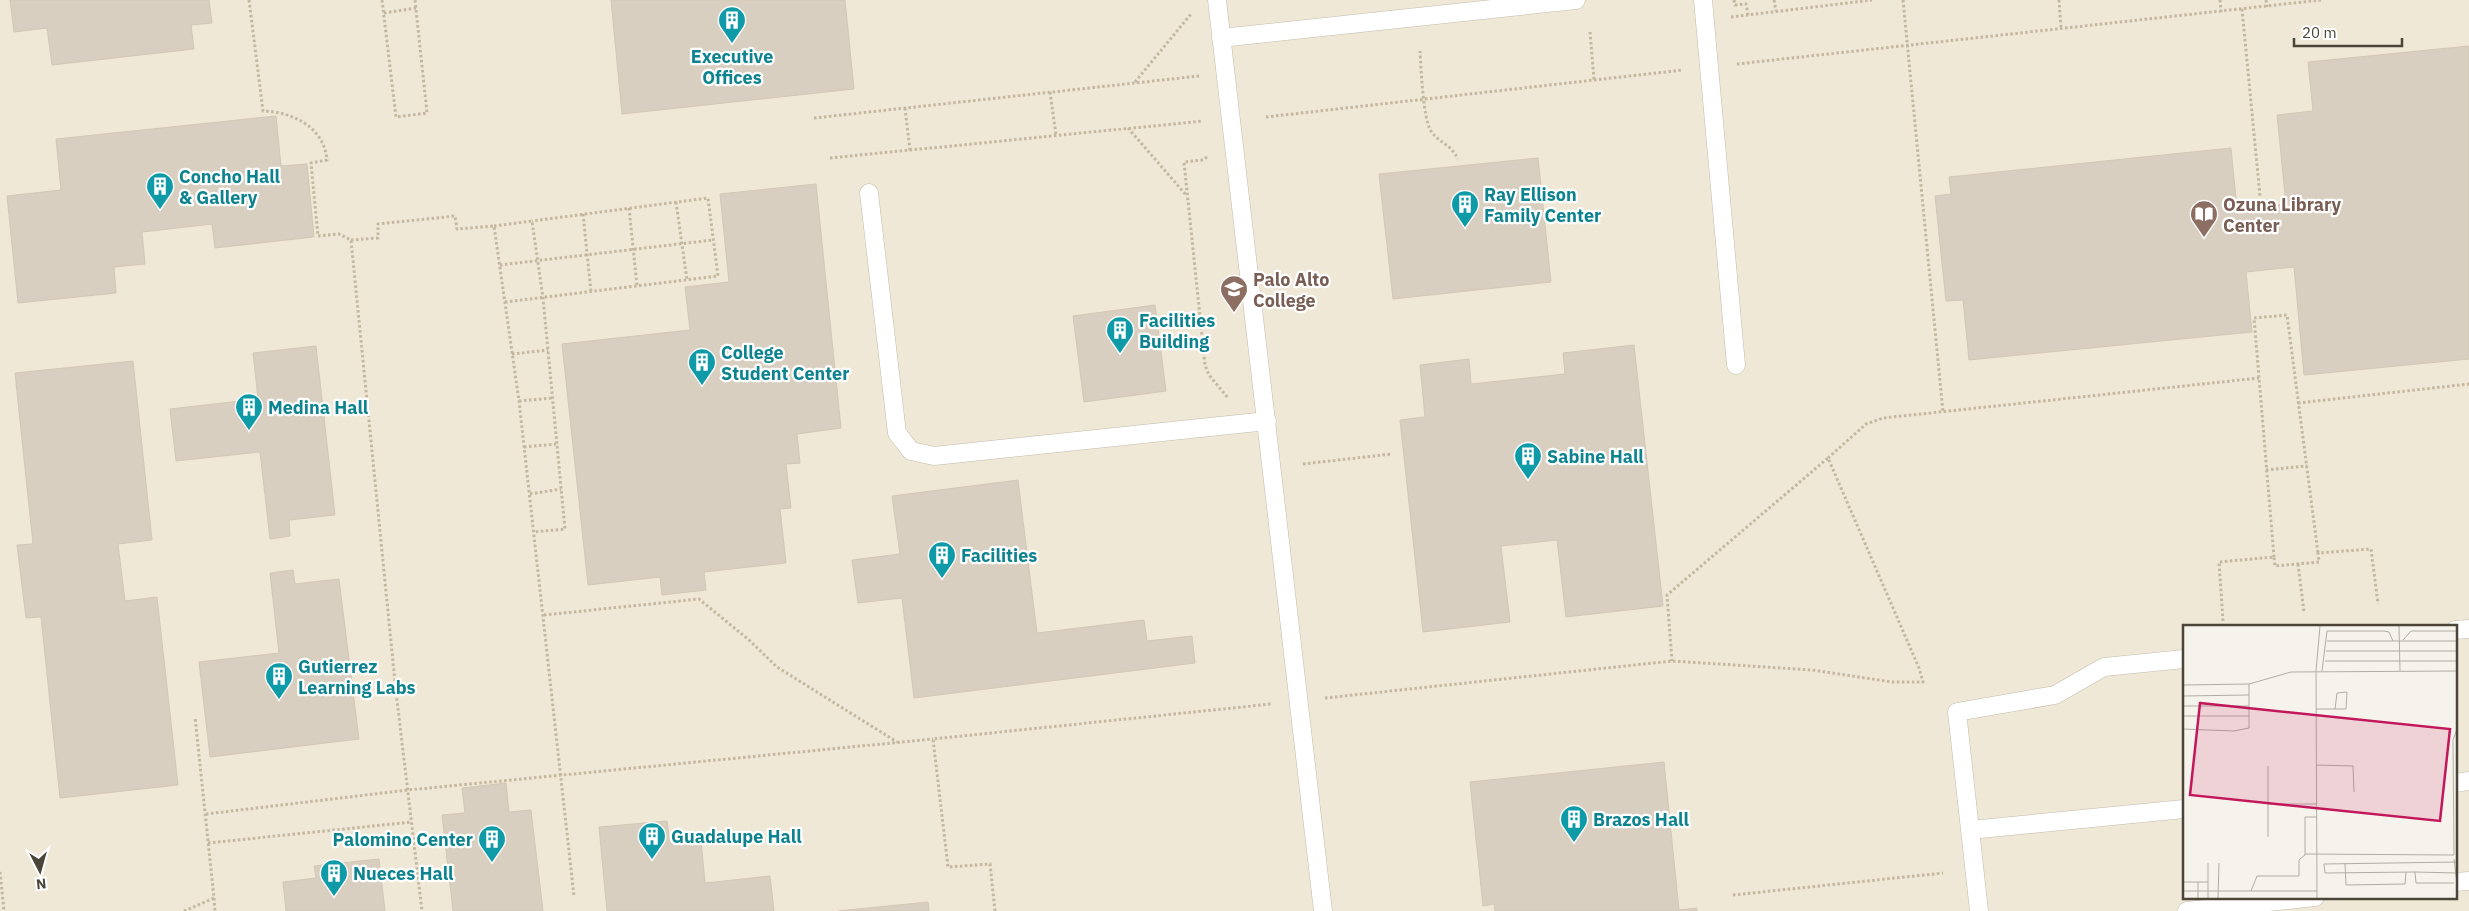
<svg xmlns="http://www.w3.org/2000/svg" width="2469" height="911" font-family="'IBM Plex Sans',sans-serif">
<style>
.education{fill:#efe8d6;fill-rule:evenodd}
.building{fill:#d8cfc1;stroke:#d3c7b4}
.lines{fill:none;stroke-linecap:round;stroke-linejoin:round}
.service-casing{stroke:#c2bbae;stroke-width:19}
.path{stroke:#c4b79f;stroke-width:3;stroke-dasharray:2.5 2.5;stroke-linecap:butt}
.service{stroke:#fff;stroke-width:18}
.labels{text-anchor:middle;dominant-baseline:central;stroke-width:4.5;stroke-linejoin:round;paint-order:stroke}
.culture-label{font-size:18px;font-weight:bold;fill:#0d838f;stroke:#fff;text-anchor:start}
.education-label{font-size:18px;font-weight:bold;fill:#785e54;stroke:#fff;text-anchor:start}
.inset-road{fill:none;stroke:#b2ada4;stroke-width:1}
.view{fill:#c2185b;fill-opacity:0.15;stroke:#c2185b;stroke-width:2.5}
.inset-edge{fill:none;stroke:#4b4439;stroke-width:2.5}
</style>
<rect width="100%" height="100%" fill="#f6f3ec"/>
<path class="education" d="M0,0H2469V911H0ZM2184,626H2455V897H2184Z"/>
<path class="building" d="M10,0H209L212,23L191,25L194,49L52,65L47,28L14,32Z
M611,0H845L854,89L622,114Z
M2469,46V359L2304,375L2294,267L2246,272L2252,332L1969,360L1963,300L1946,301L1935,196L1951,194L1949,177L2231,148L2237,209L2286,204L2277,115L2313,111L2308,62Z
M276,116L281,166L307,164L314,237L215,248L212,224L142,232L145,264L114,267L116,293L18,303L7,196L61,190L56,139Z
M1538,158L1551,282L1393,299L1379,174Z
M816,184L841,428L797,434L800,463L786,464L791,508L780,509L786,563L704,572L706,590L662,595L660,577L588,585L562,344L690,330L685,287L729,282L720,194Z
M1155,305L1166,391L1084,402L1073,316Z
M1634,345L1663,606L1566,617L1557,540L1501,546L1510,622L1423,632L1400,420L1425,417L1420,365L1469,359L1471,384L1565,374L1563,353Z
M316,346L335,515L289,520L290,536L270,539L260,452L176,461L170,409L258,399L253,353Z
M133,361L152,540L118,544L125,601L157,597L178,785L60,798L41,617L26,618L17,545L33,544L15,373Z
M1018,480L1037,633L1144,620L1147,641L1192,636L1195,663L914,698L902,598L858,603L852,560L900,554L892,496Z
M293,570L295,584L339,579L359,739L210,757L199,662L279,653L270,573Z
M1664,762L1679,910L1697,908V911H1495L1494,904L1483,906L1470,782Z
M506,783L509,812L531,810L543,911H453L442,815L465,813L462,788Z
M667,821L670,843L701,840L705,883L770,876L774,911H607L599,827Z
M379,859L385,911H286L283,882L316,878L314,866Z
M928,902L929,911H838Z"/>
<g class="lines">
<g class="service-casing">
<path id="service" d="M1217,0L1323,911
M1703,0L1736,365
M1221,38L1576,0
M869,193L897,433L911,451L934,456L1267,421
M2455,630L2469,629
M2455,783L2469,781
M1970,830L2184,809
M2455,882L2469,881
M1979,911L1957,712L2055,695L2104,667L2184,659
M2187,911L2315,897"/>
</g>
<path class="path" d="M249,0L263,111C293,112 324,127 327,160L311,163L318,236L339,234L351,240L396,692L422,911
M382,0L396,117L427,113L415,0
M1734,0L1735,5L1746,4L1748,15
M1774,0L1776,11
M1903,0L1943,412
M2059,0L2061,28
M2220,0L2221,12
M2266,0L2267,7
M2242,9L2260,196
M384,13L416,8
M1731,17L1872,0
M1590,32L1594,80
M1420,51C1421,68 1423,119 1431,131C1440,144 1450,143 1458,159
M1737,64L2321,0
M1135,82L1191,14
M1050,92L1056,135
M905,108L910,150
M1266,117L1683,70
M814,118L1199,76
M1128,128L1187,196
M1207,157L1203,160L1184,162L1205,365L1209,375L1228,398
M830,158L1203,121
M676,202L687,280
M629,208L637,286
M583,214L591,292
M494,226L532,221L543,298L565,529L534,532
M351,240L378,238V224L455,216L457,229L494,226L519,401L574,896
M500,265L713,240
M505,302L718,276L708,198L532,221
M512,354L548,350
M519,401L552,398
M2298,403L2469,384
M524,447L556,444
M1828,458L1866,424L1883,418L2259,378
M1303,464L1392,454
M2266,470L2307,466
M530,494L561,489
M2274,557L2254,318L2287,315L2318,553
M2298,564L2304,612
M544,615L699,599L749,640L777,667L897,742
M2223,621L2219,562L2274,557L2275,566L2319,562L2318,553L2371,549L2378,604
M1325,698L1672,661L1812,670L1892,682H1923L1919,668L1828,458L1667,595L1672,661
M206,814L408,790L933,739
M208,843L412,822
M0,872L4,911
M1733,895L1943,873
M214,898L215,911
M184,911L214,898L195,717
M995,911L990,864L948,867L933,739L1271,704"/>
<use href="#service" class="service"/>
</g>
<defs>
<g id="building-pin" transform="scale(1.4375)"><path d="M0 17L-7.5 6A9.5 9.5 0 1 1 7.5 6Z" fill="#0f9aa8" stroke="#fff"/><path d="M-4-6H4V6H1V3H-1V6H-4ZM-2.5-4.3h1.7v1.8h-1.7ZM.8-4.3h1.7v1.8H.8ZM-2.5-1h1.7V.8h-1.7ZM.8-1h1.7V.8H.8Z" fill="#fff"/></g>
<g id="library-pin" transform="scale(1.4375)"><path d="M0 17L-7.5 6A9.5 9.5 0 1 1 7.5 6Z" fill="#8d6e63" stroke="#fff"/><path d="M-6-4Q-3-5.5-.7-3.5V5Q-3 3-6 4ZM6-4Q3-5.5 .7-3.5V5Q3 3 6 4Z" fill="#fff"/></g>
<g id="university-pin" transform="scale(1.4375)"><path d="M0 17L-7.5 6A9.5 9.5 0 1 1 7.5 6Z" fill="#8d6e63" stroke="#fff"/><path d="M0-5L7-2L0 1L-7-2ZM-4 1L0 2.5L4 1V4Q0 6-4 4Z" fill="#fff"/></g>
</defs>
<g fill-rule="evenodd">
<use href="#building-pin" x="732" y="20"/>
<use href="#building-pin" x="160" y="186"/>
<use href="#building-pin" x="1465" y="204"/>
<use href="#library-pin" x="2204" y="214"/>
<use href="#university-pin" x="1234" y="289"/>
<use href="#building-pin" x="1120" y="330"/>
<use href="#building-pin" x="702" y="362"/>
<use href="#building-pin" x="249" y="407"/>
<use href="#building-pin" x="1528" y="456"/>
<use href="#building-pin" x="942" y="555"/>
<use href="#building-pin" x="279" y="676"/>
<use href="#building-pin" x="1574" y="819"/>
<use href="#building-pin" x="652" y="836"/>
<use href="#building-pin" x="492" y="839"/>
<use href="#building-pin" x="334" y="873"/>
</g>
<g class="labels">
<g class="culture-label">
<text x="732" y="56" text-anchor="middle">Executive<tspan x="732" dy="21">Offices</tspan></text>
<text x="179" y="176">Concho Hall<tspan x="179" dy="21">&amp; Gallery</tspan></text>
<text x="1484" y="194">Ray Ellison<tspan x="1484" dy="21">Family Center</tspan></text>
<text x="1139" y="320">Facilities<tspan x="1139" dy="21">Building</tspan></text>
<text x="721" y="352">College<tspan x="721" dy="21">Student Center</tspan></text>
<text x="268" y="407">Medina Hall</text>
<text x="1547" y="456">Sabine Hall</text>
<text x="961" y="555">Facilities</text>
<text x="298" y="666">Gutierrez<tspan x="298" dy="21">Learning Labs</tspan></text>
<text x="1593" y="819">Brazos Hall</text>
<text x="671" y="836">Guadalupe Hall</text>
<text x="473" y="839" text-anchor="end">Palomino Center</text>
<text x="353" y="873">Nueces Hall</text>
</g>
<g class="education-label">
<text x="2223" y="204">Ozuna Library<tspan x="2223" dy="21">Center</tspan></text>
<text x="1253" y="279">Palo Alto<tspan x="1253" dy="21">College</tspan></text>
</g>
</g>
<g transform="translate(2183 625)">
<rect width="274" height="274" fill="#f6f3ec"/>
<path class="inset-road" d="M216,1L217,46M220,15L228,6H274M144,16H274M143,26H274M142,36H274M139,46L144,6H201L206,7L210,16M0,60L66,59L108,47L274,46M0,71L66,70M0,81H66M133,84H163L164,67L154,68L152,84M0,91H66M0,104L51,106L66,103V59M133,140L170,141L171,167M85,179V141M85,212V179H134M122,230V192H134M271,234L274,258M162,238L163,260L222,259L223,247M232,247L142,248L141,239L274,237M0,257H25M271,258H233L232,247L274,248M0,266H134M68,266L74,251H116V235L123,229L271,230L270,115L274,104M15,273V257M25,273V238M35,273L36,238M134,273L133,46L137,1"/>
<path class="view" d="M17,78L267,104L257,196L7,170Z"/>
<rect width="274" height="274" class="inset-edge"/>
</g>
<g transform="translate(40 871) rotate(174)" stroke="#ffffff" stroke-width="4" paint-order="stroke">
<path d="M0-4L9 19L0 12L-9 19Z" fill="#4b4439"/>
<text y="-8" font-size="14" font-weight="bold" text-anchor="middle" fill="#4b4439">N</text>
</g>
<path d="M2294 38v8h108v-8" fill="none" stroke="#4b4439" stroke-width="2.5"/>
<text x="2302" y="38" font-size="15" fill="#4b4439" stroke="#ffffff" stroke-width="4" paint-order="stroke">20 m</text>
</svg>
